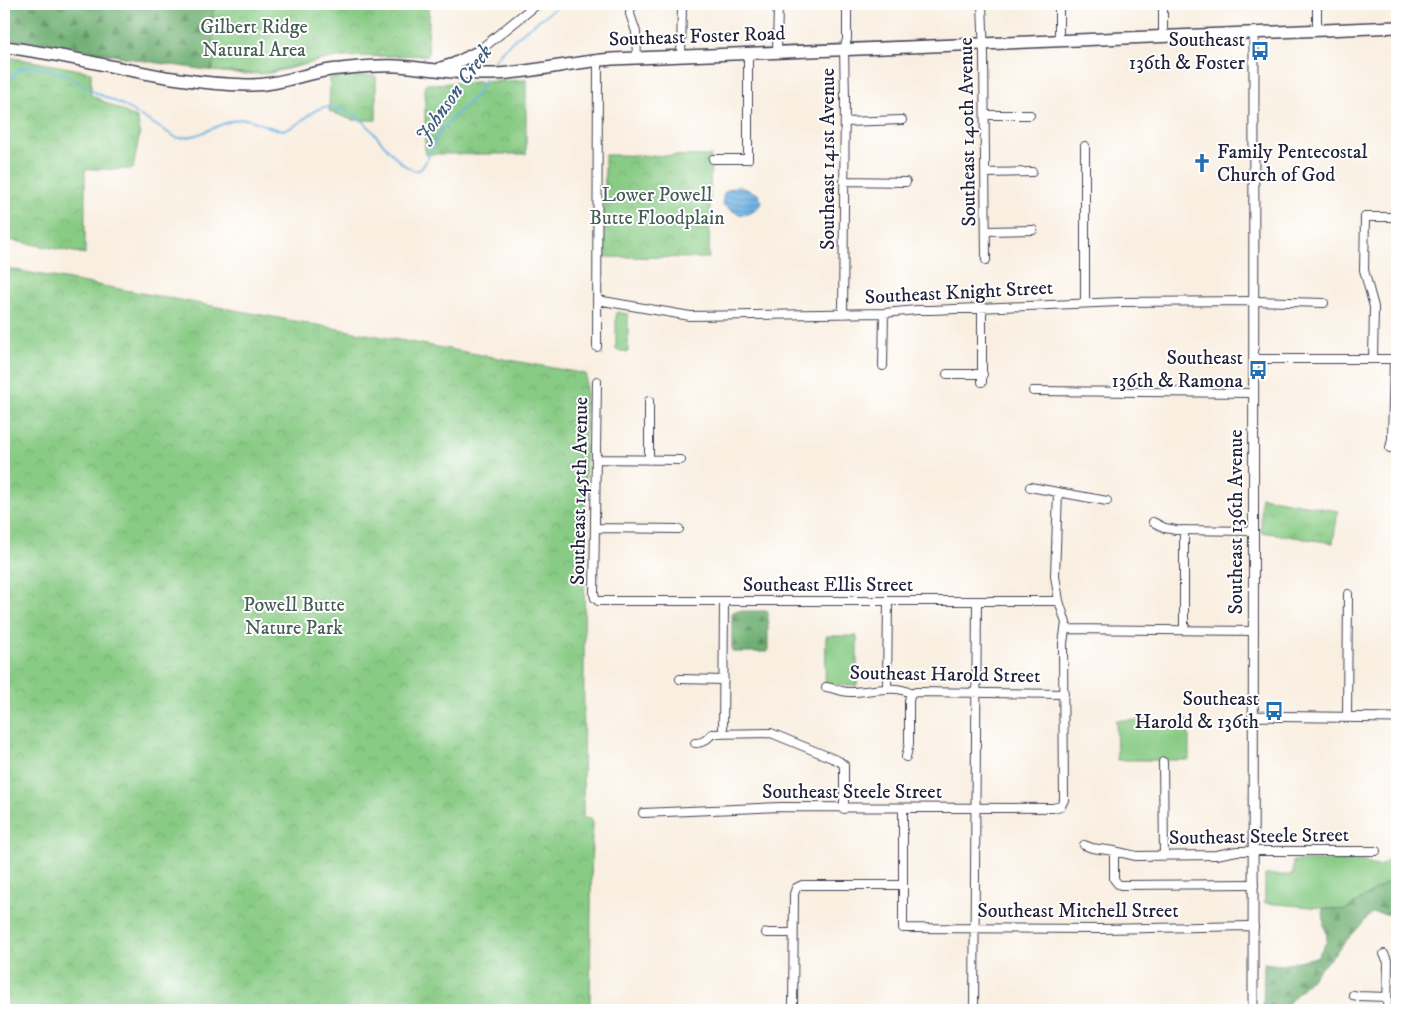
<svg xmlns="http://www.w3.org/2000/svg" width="1401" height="1014" font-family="'IM FELL DW Pica',serif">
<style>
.grass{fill:#88cb84;stroke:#557660}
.forest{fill:url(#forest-firs);stroke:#486856}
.park{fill:url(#park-crowns);stroke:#557660}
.water{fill:url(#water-rules);stroke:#486a8f}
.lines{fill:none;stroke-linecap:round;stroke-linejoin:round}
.stream{stroke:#6eb2e3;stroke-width:2}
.minor-casing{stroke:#424154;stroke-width:10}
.tertiary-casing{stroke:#424154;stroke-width:11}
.primary-casing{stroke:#424154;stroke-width:14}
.minor{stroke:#fff;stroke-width:8}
.tertiary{stroke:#fff;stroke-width:9}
.primary{stroke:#fff;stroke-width:11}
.labels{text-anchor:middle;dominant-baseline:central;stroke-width:4;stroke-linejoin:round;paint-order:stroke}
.park-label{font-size:20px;fill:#465d55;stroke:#fff}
.street-label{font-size:20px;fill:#22223b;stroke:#fff}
.poi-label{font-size:20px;fill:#22223b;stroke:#fff;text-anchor:end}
.water-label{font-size:21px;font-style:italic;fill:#405c7e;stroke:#fff}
</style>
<defs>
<pattern id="forest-firs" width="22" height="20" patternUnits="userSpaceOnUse" patternTransform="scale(1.25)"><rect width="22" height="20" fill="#6eaf72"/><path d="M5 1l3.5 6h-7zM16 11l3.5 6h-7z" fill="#5a8e5f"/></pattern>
<pattern id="park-crowns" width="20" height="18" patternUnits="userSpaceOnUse" patternTransform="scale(1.25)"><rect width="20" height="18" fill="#88cb84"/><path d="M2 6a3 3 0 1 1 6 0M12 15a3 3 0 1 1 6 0" fill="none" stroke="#75ae73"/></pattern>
<pattern id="water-rules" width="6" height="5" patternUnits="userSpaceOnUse" patternTransform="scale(1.25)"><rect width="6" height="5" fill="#6eb2e3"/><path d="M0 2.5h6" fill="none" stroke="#5a90b9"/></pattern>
</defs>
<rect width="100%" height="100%" fill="#fff"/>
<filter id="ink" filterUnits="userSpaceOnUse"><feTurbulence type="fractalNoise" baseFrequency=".02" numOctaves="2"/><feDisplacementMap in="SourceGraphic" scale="10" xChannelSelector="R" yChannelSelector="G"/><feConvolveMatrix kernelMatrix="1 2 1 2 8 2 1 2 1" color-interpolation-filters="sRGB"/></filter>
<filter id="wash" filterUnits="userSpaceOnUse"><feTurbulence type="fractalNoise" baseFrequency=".0096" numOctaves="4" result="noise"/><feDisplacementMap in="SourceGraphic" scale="20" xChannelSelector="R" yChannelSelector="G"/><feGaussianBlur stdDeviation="1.12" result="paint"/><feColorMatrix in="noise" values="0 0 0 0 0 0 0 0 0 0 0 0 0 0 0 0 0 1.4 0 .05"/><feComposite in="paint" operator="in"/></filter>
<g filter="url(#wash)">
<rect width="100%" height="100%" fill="#f9efe1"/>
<path class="grass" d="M616,312L628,314V352L616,350Z
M826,636H857V685H825Z
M1116,720L1189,721V760H1117Z
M1397,847V876L1345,910L1265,903V875H1293V861H1366C1378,872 1390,863 1392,848Z"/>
<path class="forest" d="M4,4H429L428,55L335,57L270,73L243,74L213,71L144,61L56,44L4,39Z
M735,611H768V652H732V613Z
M1397,876V915L1372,913L1282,1010H1263L1264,963L1281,965L1317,957L1327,941L1326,931L1324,926L1323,908L1345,910Z"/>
<path class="park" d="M213,4H429L428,55L335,57L261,74L213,71Z
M4,56L91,72V95L137,118L140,131L133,169H85V254L4,239Z
M347,76H376V120H352L329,111L330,78Z
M526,80V154H425V84Z
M605,155L711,156L709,258L604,257Z
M4,268L586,374L583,818L592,819L590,1010H4Z
M1261,497L1338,511L1333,543L1261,532Z"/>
<path class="water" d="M739,186L758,194L762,202C749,221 738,216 722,204L724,193L729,189Z"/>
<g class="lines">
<path class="stream" d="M489,70C499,46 540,20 561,4
M4,88L18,70L28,66L43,68L66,75L96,93L121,104L177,138C201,139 219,121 242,119C258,118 273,135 290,128C307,121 315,102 336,108C345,111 357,115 363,121C375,131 403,175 419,170C426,167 433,144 437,137C450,114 475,104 485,79"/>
</g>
</g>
<g filter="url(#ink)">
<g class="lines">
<g class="minor-casing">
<path id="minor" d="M631,4L630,14L636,32L637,58
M982,4L984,55L986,260
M1059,4V41
M1317,31V4
M1163,37V4
M777,53L778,4
M681,57L682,4
M985,115H1030
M845,122L902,120
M713,159H748V54
M985,173L1032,172
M844,181L906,182
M986,231L1033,230
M597,300L690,316L884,313L917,310H932L1119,302L1254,301L1324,303
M1085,303V146
M982,308V382
M843,314L845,97L844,50L847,39V4
M597,347L598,60
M1254,359H1397
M1373,359L1374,307L1364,270L1365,217H1397
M883,366L884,313
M947,374H983
M597,381L594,594L595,598L598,601H1059
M1033,391L1254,393
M1390,448L1392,439L1394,359
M596,459L681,460
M649,460V401
M1030,487L1107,501
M1153,522L1165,528L1176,530L1254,531
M596,528L679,529
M1066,629L1254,631
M1184,630V530
M680,679L724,680
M826,687C834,688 842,692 849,692C866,693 897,683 911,694L916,692L1064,694
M887,688L888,601
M1347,717L1348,594
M723,733L724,602
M695,743C703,743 706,740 712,734L771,733L839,761L844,765V809
M906,757L909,744V700L911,694
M1163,762L1164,856
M903,809V928L1102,929L1249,926L1254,927
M643,813L781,807L1053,808L1061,806L1064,800L1063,643L1066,623L1059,601L1055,576L1058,492
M1084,845L1092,848L1114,851L1136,856L1216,855L1237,851H1376
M1114,851V879L1118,884L1121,885L1254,884
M766,933H793
M1384,954L1388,962L1387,1010
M1353,995L1358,996L1387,997
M793,1010L794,894L796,888L802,885H902
M974,1010L977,601"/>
</g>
<g class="tertiary-casing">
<path id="tertiary" d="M473,74L474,59L476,53L537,4
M1253,716L1397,718
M1253,1010L1254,34"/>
</g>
<g class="primary-casing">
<path id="primary" d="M4,47C85,56 164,84 247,85C280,86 308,71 340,69C359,67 378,65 397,66C429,68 460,75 492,74C532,73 571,62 612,59L1397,27
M441,68L454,64L476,53"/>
</g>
<use href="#minor" class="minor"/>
<use href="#tertiary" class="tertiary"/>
<use href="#primary" class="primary"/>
</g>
</g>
<defs>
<g id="bus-bare" transform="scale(1.5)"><path d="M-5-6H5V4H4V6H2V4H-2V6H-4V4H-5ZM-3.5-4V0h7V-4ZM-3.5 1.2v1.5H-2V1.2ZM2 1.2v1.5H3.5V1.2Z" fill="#1f6fb2" stroke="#fff" stroke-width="2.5" paint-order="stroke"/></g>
<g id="church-bare" transform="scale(1.5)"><path d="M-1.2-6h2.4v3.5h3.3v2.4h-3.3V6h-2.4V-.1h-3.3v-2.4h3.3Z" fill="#1f6fb2" stroke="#fff" stroke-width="2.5" paint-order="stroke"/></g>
</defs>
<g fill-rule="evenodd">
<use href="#bus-bare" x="1260" y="51"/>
<use href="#church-bare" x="1202" y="163"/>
<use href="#bus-bare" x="1258" y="370"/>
<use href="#bus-bare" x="1274" y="711"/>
</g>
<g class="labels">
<g class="park-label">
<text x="254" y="27">Gilbert Ridge<tspan x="254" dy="23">Natural Area</tspan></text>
<text x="657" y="195">Lower Powell<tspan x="657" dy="23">Butte Floodplain</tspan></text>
<text x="294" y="605">Powell Butte<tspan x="294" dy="23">Nature Park</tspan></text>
</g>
<g class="street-label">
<text transform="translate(697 37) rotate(-2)">Southeast Foster Road</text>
<text transform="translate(968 132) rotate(-91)">Southeast 140th Avenue</text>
<text transform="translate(828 159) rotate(-90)">Southeast 141st Avenue</text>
<text transform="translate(959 293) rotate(-3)">Southeast Knight Street</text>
<text transform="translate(580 491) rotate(-89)">Southeast 145th Avenue</text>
<text transform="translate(1236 522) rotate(-90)">Southeast 136th Avenue</text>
<text x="828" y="585">Southeast Ellis Street</text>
<text transform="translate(945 675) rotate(1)">Southeast Harold Street</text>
<text x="852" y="792">Southeast Steele Street</text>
<text transform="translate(1259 837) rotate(-1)">Southeast Steele Street</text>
<text x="1078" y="911">Southeast Mitchell Street</text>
</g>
<g class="poi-label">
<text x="1245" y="40">Southeast<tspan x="1245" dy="23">136th &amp; Foster</tspan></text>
<text x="1217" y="152" text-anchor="start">Family Pentecostal<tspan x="1217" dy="23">Church of God</tspan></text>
<text x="1243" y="358">Southeast<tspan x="1243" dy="23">136th &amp; Ramona</tspan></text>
<text x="1259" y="699">Southeast<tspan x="1259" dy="23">Harold &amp; 136th</tspan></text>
</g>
<g class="water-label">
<text transform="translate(454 94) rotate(-54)">Johnson Creek</text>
</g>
</g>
<rect width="1401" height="1014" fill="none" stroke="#fff" stroke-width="20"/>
</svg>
